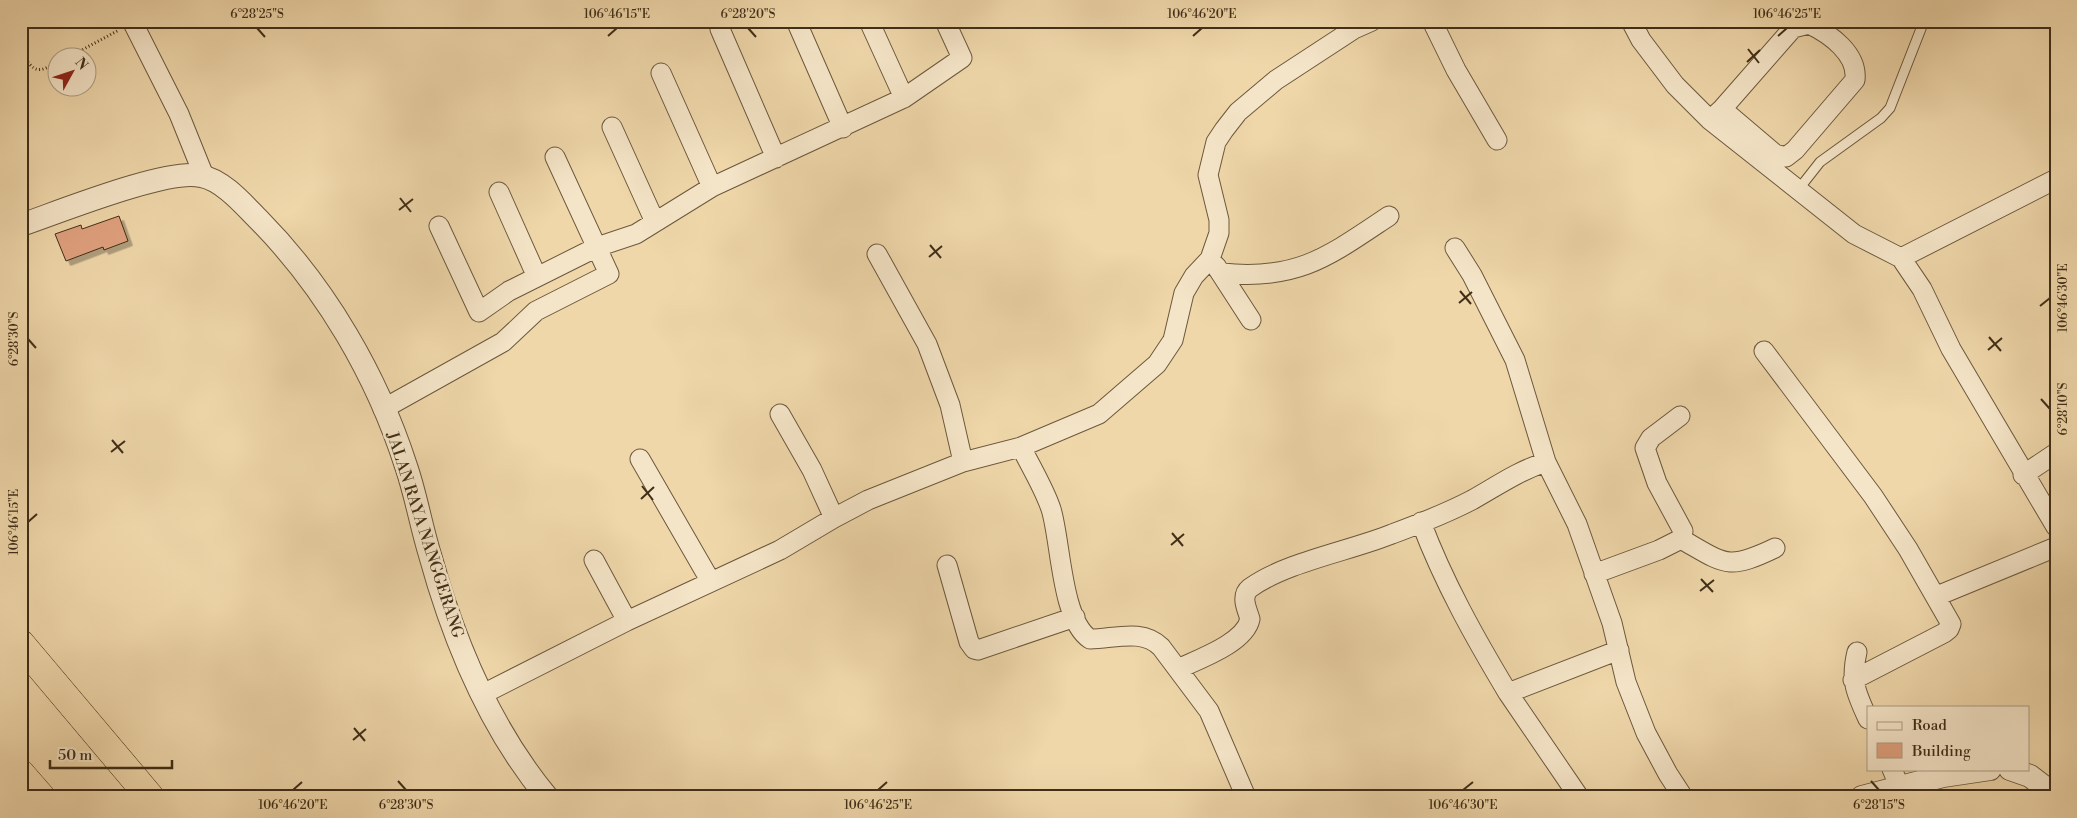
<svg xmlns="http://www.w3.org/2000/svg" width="2077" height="818" font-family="'Libre Bodoni',serif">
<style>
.building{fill:#e1a27f;stroke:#402e18;filter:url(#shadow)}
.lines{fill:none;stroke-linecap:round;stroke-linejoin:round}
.service-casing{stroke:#6c583c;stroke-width:11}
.minor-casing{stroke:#6c583c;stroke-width:21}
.tertiary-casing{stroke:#6c583c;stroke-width:24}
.trunk-casing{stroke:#402e18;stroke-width:29}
.path{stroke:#402e18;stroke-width:3;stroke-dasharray:1 2.5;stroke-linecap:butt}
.service{stroke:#f5e5c8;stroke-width:9}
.minor{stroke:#f5e5c8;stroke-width:19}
.tertiary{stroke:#f5e5c8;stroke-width:22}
.trunk{stroke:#efd7aa;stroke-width:28}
.ticks{fill:none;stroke:#402e18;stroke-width:2}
.labels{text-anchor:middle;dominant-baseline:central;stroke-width:5;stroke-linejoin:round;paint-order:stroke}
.street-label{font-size:16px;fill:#402e18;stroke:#f5e5c8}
.neatline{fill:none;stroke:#402e18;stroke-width:2}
.ticks-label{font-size:12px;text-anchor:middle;fill:#402e18}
</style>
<defs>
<filter id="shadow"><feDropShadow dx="4.5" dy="4.5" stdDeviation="0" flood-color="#0004"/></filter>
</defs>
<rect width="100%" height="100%" fill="#efd7aa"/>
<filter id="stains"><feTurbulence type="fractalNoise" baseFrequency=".004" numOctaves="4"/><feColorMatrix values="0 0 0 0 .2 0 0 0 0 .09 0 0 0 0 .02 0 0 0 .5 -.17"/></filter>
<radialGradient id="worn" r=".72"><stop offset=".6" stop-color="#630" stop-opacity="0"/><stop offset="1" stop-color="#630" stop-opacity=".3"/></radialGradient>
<path class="building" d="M119,216L128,241L104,250L103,247L66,261L55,234L81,225L82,229Z"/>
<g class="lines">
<g class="service-casing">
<path id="service" d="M1798,190L1820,162L1881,118L1890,108L1924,21"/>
</g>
<g class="minor-casing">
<path id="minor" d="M136,21L133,23L179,114L204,176
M869,21L904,98
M1432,21L1456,70L1497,140
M1631,21L1641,40L1675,85L1710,120L1854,234L1901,258L1922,289L1951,349L2056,527
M797,23L843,128
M720,29L776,158
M661,73L712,187
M1710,120L1722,109L1793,28L1809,24C1830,34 1858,54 1855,80L1795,150L1786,157L1775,154L1722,109
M612,127L655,222
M499,192L537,277
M439,226L479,312L509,291L597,247L636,234L712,187L904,98L962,58L945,21
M1455,248L1472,275L1515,360L1546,462L1577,524L1612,623L1626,682L1646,733L1668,774L1683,797
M877,254L927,344L950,405L963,462
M1901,258L2056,179
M1216,266L1251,320
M1222,273C1298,281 1329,256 1389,216
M1764,351L1873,496L1908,549L1951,624L1949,629L1944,633L1853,680
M383,409L503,342L536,311L609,274L555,157
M780,414L812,470L834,518
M1021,447C1031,467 1044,488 1051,509C1061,541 1061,620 1090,639C1114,639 1142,628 1161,647L1209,711L1246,797
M640,459L711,582
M2023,475L2056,453
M1421,522C1444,583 1475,638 1508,693L1619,650
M1681,539C1725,564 1727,571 1775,548
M594,560L627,621
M947,565L969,642L974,649L978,650L1075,617
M1594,574L1659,550L1681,539L1683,531L1657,483L1645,448L1651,438L1680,416
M1937,596L2056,547
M1857,652C1850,681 1856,693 1868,719
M1178,669C1199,659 1245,643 1250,619C1247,609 1240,596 1250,588C1286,562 1350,551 1392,534C1419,524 1447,513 1472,500C1497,486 1518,471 1546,462
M1508,693L1579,797
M481,695L627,621L780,550L834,518L868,500L963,462L1021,447L1099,414L1157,364L1173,340L1184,293L1194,276L1210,259L1219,233V220L1208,175L1216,142L1224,130L1238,112L1276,80L1354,29L1372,21
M1892,769L1900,788"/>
</g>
<g class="tertiary-casing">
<path id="tertiary" d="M21,225C59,212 168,168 201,176C223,180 244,205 259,220C326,288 377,376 406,466C416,495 421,526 430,555C454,642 489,727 547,797
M2010,769L2030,776L2056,796
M1862,797L1943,776L1990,769"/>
</g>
<g class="trunk-casing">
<path id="trunk" d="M21,644L150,797
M21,774L41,797"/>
</g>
<path class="path" d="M21,54C36,72 36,74 58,62
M67,58L119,30"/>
<use href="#service" class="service"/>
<use href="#minor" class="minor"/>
<use href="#tertiary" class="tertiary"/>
<use href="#trunk" class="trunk"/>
</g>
<path class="ticks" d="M257,28L265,37M748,28L756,37M608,36L617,28M1193,36L1202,28M1778,36L1787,28M1748,49L1759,63M1747,62L1760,50M400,198L411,212M399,210L413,199M930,245L941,258M929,257L942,246M1460,291L1471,304M1459,303L1472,292M2040,306L2050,298M1989,337L2001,351M28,339L36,348M1988,350L2002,338M2041,399L2050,409M112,440L123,453M111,452L125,441M642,486L653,500M641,499L654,487M28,522L37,514M1172,533L1183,546M1171,545L1184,534M1701,579L1713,592M1700,591L1714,580M354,728L365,741M353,740L366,729M398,781L406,790M1871,781L1879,790M293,790L302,782M878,790L887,782M1463,790L1473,782"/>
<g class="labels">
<g class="street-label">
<text transform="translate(425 535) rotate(72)">JALAN RAYA NANGGERANG</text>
</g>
</g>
<rect width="2077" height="818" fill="none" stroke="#efd7aa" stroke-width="55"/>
<rect x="1867" y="706" width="162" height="65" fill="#f5e5c8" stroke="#ad9c82"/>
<rect x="1877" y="722" width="25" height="8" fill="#f5e5c8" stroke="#ad9c82"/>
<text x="1912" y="730" font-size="15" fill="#402e18">Road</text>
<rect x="1877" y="743" width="25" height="15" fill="#e1a27f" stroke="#ad9c82"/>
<text x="1912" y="756" font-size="15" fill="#402e18">Building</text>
<g transform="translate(72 72) rotate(50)"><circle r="24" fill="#f5e5c8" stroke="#ad9c82"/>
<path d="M0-4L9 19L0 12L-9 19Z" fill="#8f2418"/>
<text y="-8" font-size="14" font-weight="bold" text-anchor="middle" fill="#402e18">N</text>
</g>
<path d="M50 760v8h122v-8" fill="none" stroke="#402e18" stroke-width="2.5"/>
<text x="58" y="760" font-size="15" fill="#402e18" stroke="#f5e5c8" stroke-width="4" paint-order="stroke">50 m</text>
<rect x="28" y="28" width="2022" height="762" class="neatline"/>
<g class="ticks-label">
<text x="257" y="18">6°28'25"S</text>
<text x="617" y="18">106°46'15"E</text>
<text x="748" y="18">6°28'20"S</text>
<text x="1202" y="18">106°46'20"E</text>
<text x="1787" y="18">106°46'25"E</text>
<text transform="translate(2063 298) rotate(-90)" y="4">106°46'30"E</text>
<text transform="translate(14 339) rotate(-90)" y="4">6°28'30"S</text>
<text transform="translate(2063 409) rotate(-90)" y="4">6°28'10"S</text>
<text transform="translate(14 522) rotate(-90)" y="4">106°46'15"E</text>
<text x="293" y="809">106°46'20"E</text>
<text x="406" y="809">6°28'30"S</text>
<text x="878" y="809">106°46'25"E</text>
<text x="1463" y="809">106°46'30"E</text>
<text x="1879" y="809">6°28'15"S</text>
</g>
<rect width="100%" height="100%" filter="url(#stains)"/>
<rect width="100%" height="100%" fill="url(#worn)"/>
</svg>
